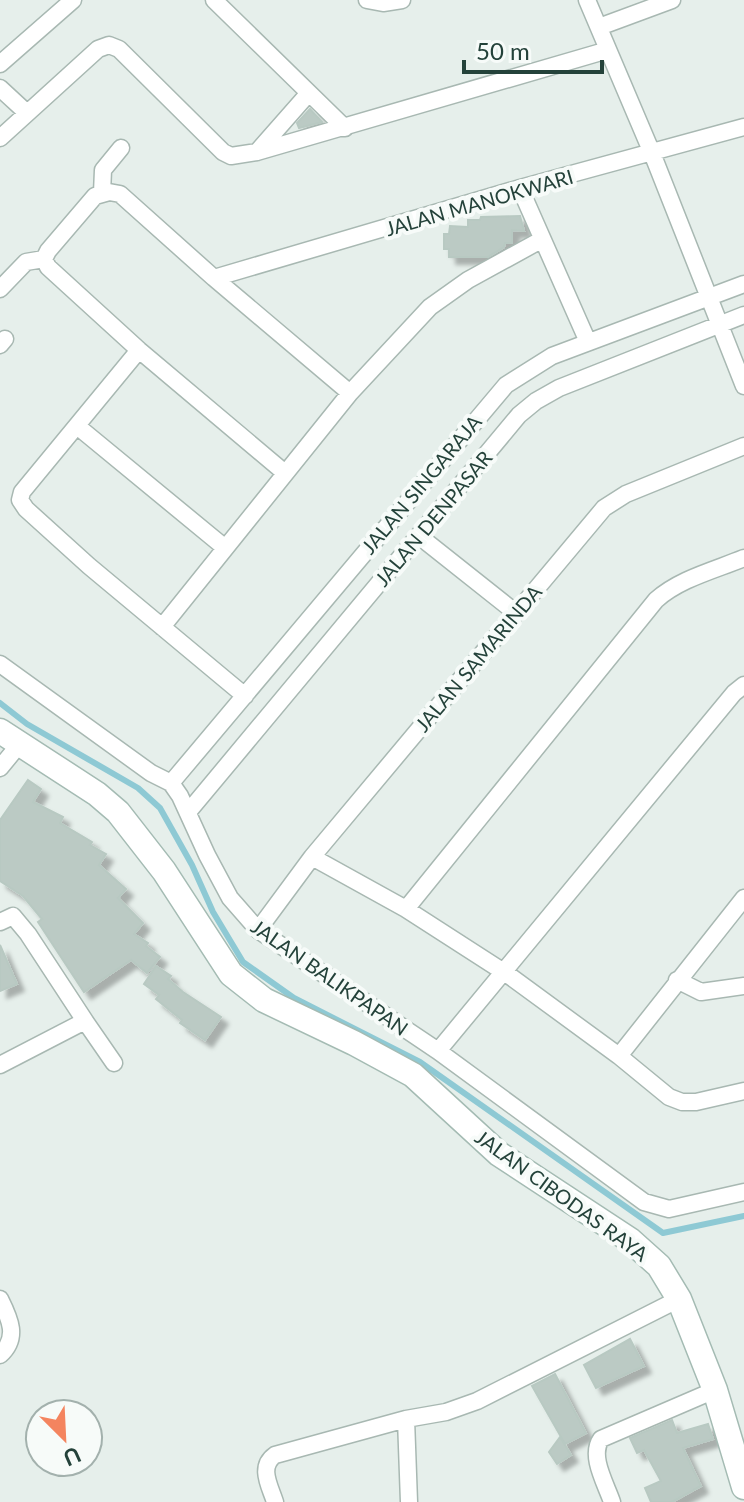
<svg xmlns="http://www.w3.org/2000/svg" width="744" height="1502" font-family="Lato,sans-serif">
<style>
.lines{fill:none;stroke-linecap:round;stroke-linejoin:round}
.stream{stroke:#8ec9d4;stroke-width:6}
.building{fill:#bbcac4;stroke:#b8c9c2;stroke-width:2;filter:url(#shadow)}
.street-casing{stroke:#a8b8b2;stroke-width:19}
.secondary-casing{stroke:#a4bbb3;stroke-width:27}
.street{stroke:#fff;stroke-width:16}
.secondary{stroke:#fff;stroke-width:24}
.labels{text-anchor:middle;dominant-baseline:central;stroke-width:8;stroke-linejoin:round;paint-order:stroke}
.street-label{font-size:20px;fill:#24423a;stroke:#f7fbf9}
</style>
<defs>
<filter id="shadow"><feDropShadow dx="7" dy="7" stdDeviation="2" flood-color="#0004"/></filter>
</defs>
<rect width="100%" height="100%" fill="#e6efeb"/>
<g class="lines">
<path class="stream" d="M0,703L27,724L138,788L160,808L192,865L213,912L243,962L294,998L420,1062L663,1233L744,1216"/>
</g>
<path class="building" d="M310,109L322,122L299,128L297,123Z
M520,216L524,231L512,230V243H505L504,247L488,257H449V249H444V234H449L450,226L468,227V220H480L481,217Z
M28,780L41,789L33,802L63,817L60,823L92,842L90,845L106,854L99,865L126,889L118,898L143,923L134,934L148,943L146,946L160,957L147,973L131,960L84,992L38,922L42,919L23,896L0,881V820Z
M0,945L17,984L0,991Z
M156,966L171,976L168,979L183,992L221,1017L205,1040L180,1023L182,1020L156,999L159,995L144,984Z
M630,1339L644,1366L596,1388L584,1365Z
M555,1374L586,1433L565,1444L532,1386Z
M672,1420L677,1433L708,1424L713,1439L683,1448L701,1486L672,1502H651L645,1488L661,1481L644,1450L637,1453L630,1438Z
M560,1437L571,1455L557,1464L549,1452Z"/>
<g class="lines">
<g class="street-casing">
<path id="street" d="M214,0L345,128
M367,0L383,3L402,0
M587,0L652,153L744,386
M599,27L672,0
M0,64L73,0
M0,88L27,113
M0,138L98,49L109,45L119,49L223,152L231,156L257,152L608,50
M257,152L308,94
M520,188L588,342
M102,193L103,170L121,148
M44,259L48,251L95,196L109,192L120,194L214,278L350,393
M44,259L48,267L139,350L285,473
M214,278L520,188L744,127
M0,289L26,262L44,259
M0,345L5,339
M139,350L22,492L20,500L26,509L89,566L245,696
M77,426L224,547
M419,536L516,613
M162,627L350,393L430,307L468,280L541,240
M0,664L151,773L171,783L180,796L207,855L230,898L258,930L438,1051L644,1202L669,1209L744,1192
M0,768L18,746
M171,783L506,385L552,356L744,284
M189,811L519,415L536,401L559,388L744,315
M312,857L406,909L507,974L619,1056L669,1097L682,1102H696L744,1091
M406,909L656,600C679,579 715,570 744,558
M0,922L13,916L28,934L85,1021L0,1065
M258,930L312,857L604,508L626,494L744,446
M677,980L701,992L744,986
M85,1021L114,1063
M438,1051L734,693L744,685
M619,1056L744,898
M0,1299C10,1319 19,1338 0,1355
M406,1419L409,1502
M275,1502C270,1486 258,1467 275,1455L406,1419L446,1412L477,1401L679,1299
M612,1502C606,1484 589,1456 601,1439L715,1390"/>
</g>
<g class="secondary-casing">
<path id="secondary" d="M0,731L97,794L118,812L164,871L231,974L264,1000L354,1043L413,1075L499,1154L630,1240L659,1266L679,1299L715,1390L744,1487"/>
</g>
<use href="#street" class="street"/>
<use href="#secondary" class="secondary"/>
</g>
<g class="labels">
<g class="street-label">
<text transform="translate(479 202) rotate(-16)">JALAN MANOKWARI</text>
<text transform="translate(421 484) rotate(-50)">JALAN SINGARAJA</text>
<text transform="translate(433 518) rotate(-50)">JALAN DENPASAR</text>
<text transform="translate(478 658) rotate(-50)">JALAN SAMARINDA</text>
<text transform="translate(330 977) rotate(35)">JALAN BALIKPAPAN</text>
<text transform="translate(562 1195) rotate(36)">JALAN CIBODAS RAYA</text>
</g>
</g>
<g transform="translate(64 1438) rotate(156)"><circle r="38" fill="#f7fbf9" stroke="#a3b1ad" stroke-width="2"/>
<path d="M0-6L14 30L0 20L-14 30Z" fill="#f4845f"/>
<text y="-12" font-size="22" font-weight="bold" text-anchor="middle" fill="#24423a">U</text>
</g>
<path d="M464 60v12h138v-12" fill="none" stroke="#24423a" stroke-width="4"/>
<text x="476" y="60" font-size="24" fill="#24423a" stroke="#f7fbf9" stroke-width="6" paint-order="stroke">50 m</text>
</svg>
